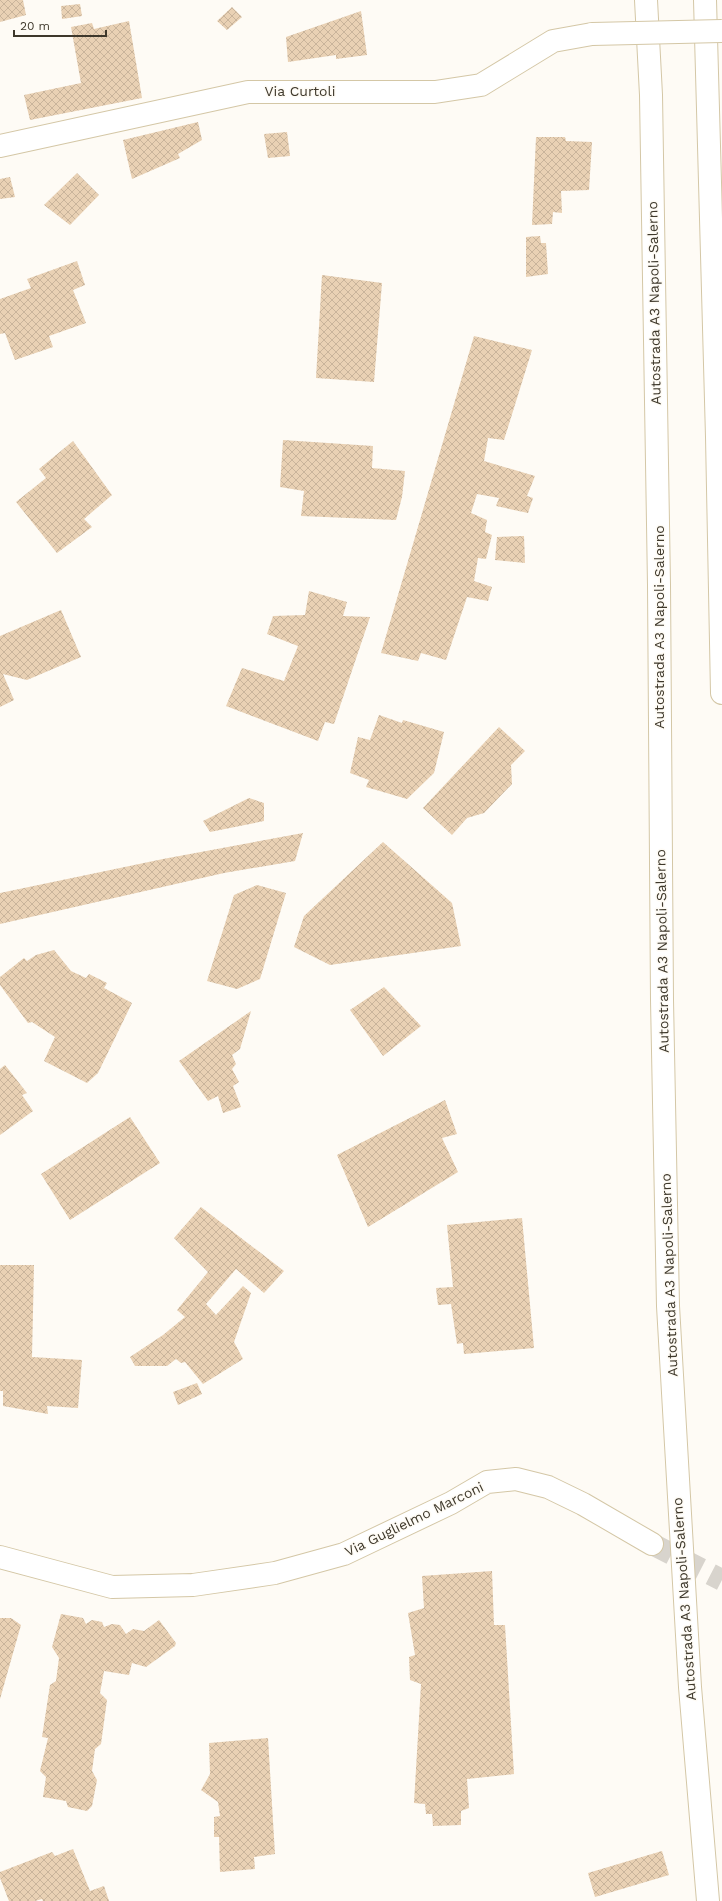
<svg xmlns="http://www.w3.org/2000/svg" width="722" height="1901" font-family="'Work Sans',sans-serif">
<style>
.building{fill:url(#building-cross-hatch)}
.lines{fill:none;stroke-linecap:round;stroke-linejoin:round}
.minor-tunnel{stroke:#d8d4cd;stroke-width:22;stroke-dasharray:22 11;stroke-linecap:butt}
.minor-casing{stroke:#d4c7a6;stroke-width:24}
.highway-casing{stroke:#d4c7a6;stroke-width:24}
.minor{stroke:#fff;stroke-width:22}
.highway{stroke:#fff;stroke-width:22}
.minor-bridge-casing{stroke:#d4c7a6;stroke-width:24;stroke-linecap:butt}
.minor-bridge{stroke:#fff;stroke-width:22}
.labels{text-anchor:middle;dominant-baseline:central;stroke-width:3;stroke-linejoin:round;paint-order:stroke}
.street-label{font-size:14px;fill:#3e382b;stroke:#fefbf5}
</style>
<defs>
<pattern id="building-cross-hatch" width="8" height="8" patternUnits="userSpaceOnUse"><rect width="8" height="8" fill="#e9d1b4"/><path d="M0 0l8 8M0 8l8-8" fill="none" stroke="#c9b49b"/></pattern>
</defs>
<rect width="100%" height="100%" fill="#fefbf5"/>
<path class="building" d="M0,0H23L26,15L0,22Z
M80,4L82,16L62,19L61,6Z
M232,7L242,17L227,30L217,21Z
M361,11L367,55L336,59V55L288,62L286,37Z
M129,21L142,98L30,120L24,95L81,83L71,27L92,23L94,29Z
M198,122L202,140L178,154L180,158L132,179L123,140Z
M287,132L290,156L268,158L264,134Z
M536,137H565L566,141L592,142L589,190L561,191L562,213L553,212L552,224L532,225Z
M77,173L99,195L70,225L44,205Z
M10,177L15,197L0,199V179Z
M540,236L541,243H546L548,274L526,277V237Z
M77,261L85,285L73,290L86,323L49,336L53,347L15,360L5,333L0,334V299L31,288L27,279Z
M322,275L382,283L374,382L316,378Z
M474,336L532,350L504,440L488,438L484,461L535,476L527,496L533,498L528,513L496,506L499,498L477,494L471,513L487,520L485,532L492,535L486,559L478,558L474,581L492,587L488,601L467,597L446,660L421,653L418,661L381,653Z
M283,440L373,446L372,468L405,471L402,497L396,520L301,516L304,491L280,487Z
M73,441L112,495L84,519L92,527L57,553L16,502L46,478L39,469Z
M524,536L525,563L495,560L497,537Z
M309,591L347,602L343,616L370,617L334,724L325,722L318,741L226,706L242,668L284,681L298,646L267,634L273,616L305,615Z
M61,610L81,657L27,680L3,674L14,700L0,707V636Z
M379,715L402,723L403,720L444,732L434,773L407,799L366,787L369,780L350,773L358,737L370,740Z
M499,727L525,751L511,765L512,784L484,813L467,818L452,835L423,808Z
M249,798L264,803V821L210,832L203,821Z
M303,833L295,861L224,873L0,924V893L163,859Z
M383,842L452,903L461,946L330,965L294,947L304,916Z
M257,885L286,893L260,979L237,989L207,981L234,895Z
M54,950L71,971L86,978L89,974L107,983L104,988L132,1003L98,1073L87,1083L44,1061L55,1037L32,1022L28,1023L0,985V977L24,958L27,961L36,955Z
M384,987L421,1026L383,1056L350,1010Z
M251,1011L240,1049L232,1055L236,1064L232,1069L239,1082L233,1086L241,1107L223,1113L218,1096L208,1101L179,1061Z
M5,1065L27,1093L22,1095L33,1111L0,1135V1069Z
M445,1100L457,1134L442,1138L458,1172L368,1227L337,1155Z
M130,1117L160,1163L70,1220L41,1174Z
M201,1207L284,1271L264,1293L236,1269L206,1304L216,1315L243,1286L251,1293L234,1342L243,1359L203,1384L185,1362L181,1363L176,1359L167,1366H135L130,1357L163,1335L185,1317L177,1310L208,1272L174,1238Z
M522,1218L534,1348L464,1354L463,1343L457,1344L451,1304L438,1305L436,1288L453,1287L447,1225Z
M0,1265H34L32,1357L82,1360L78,1408L47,1406L48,1414L3,1406V1391H0Z
M197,1383L202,1394L178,1405L173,1392Z
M492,1571L494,1625H505L514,1774L467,1779L469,1808L461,1811V1825L433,1826L432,1814H426L425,1804L414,1803L421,1684L410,1680L409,1657L415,1655L408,1613L424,1608L422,1576Z
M61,1614L83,1618L86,1624L92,1620L102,1622L104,1627L112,1624L120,1625L126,1634L133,1629L144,1631L159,1620L176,1643L175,1646L146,1667L132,1663L129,1675L104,1671L100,1693L107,1700L101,1744L95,1749L92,1771L97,1780L92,1806L87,1811L68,1807L66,1801L43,1797L46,1777L40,1771L48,1738L42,1737L50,1685L56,1681L59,1658L52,1647Z
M0,1618H11L21,1625L0,1699Z
M268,1738L275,1854L254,1857L255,1869L220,1872L219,1837H214V1817L220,1816L218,1802L201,1790L210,1774L209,1743Z
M73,1849L90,1891L104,1886L109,1901H43L42,1899L35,1901H9L0,1878V1872L52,1852L55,1856Z
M662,1851L669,1875L595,1897L588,1873Z"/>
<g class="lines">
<path class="minor-tunnel" d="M652,1544L722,1580"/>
<g class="minor-casing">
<path id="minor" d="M0,146L248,92H435L481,85L553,41L592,34
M0,1557L112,1587L193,1585L275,1573L344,1554L451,1503L487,1482L516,1479L548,1487L583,1504L652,1544"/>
</g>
<g class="highway-casing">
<path id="highway" d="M646,0L651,95L659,585L662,1000L668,1306L690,1687L708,1901
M705,0L717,437L722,693"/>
</g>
<use href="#minor" class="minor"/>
<use href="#highway" class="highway"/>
<g class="minor-bridge-casing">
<path id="minor-bridge" d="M592,34L722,31"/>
</g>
<use href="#minor-bridge" class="minor-bridge"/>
</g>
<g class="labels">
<g class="street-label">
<text x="300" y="91">Via Curtoli</text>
<text transform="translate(654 303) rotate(-91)">Autostrada A3 Napoli-Salerno</text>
<text transform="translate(659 627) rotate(-90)">Autostrada A3 Napoli-Salerno</text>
<text transform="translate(662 951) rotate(-91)">Autostrada A3 Napoli-Salerno</text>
<text transform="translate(669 1275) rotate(-92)">Autostrada A3 Napoli-Salerno</text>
<text transform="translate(414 1519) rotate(-26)">Via Guglielmo Marconi</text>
<text transform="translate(684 1599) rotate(-94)">Autostrada A3 Napoli-Salerno</text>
</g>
</g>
<path d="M14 30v6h92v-6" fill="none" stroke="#3e382b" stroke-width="2"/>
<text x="20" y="30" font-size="12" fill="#3e382b" stroke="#fefbf5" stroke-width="3" paint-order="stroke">20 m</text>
</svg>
